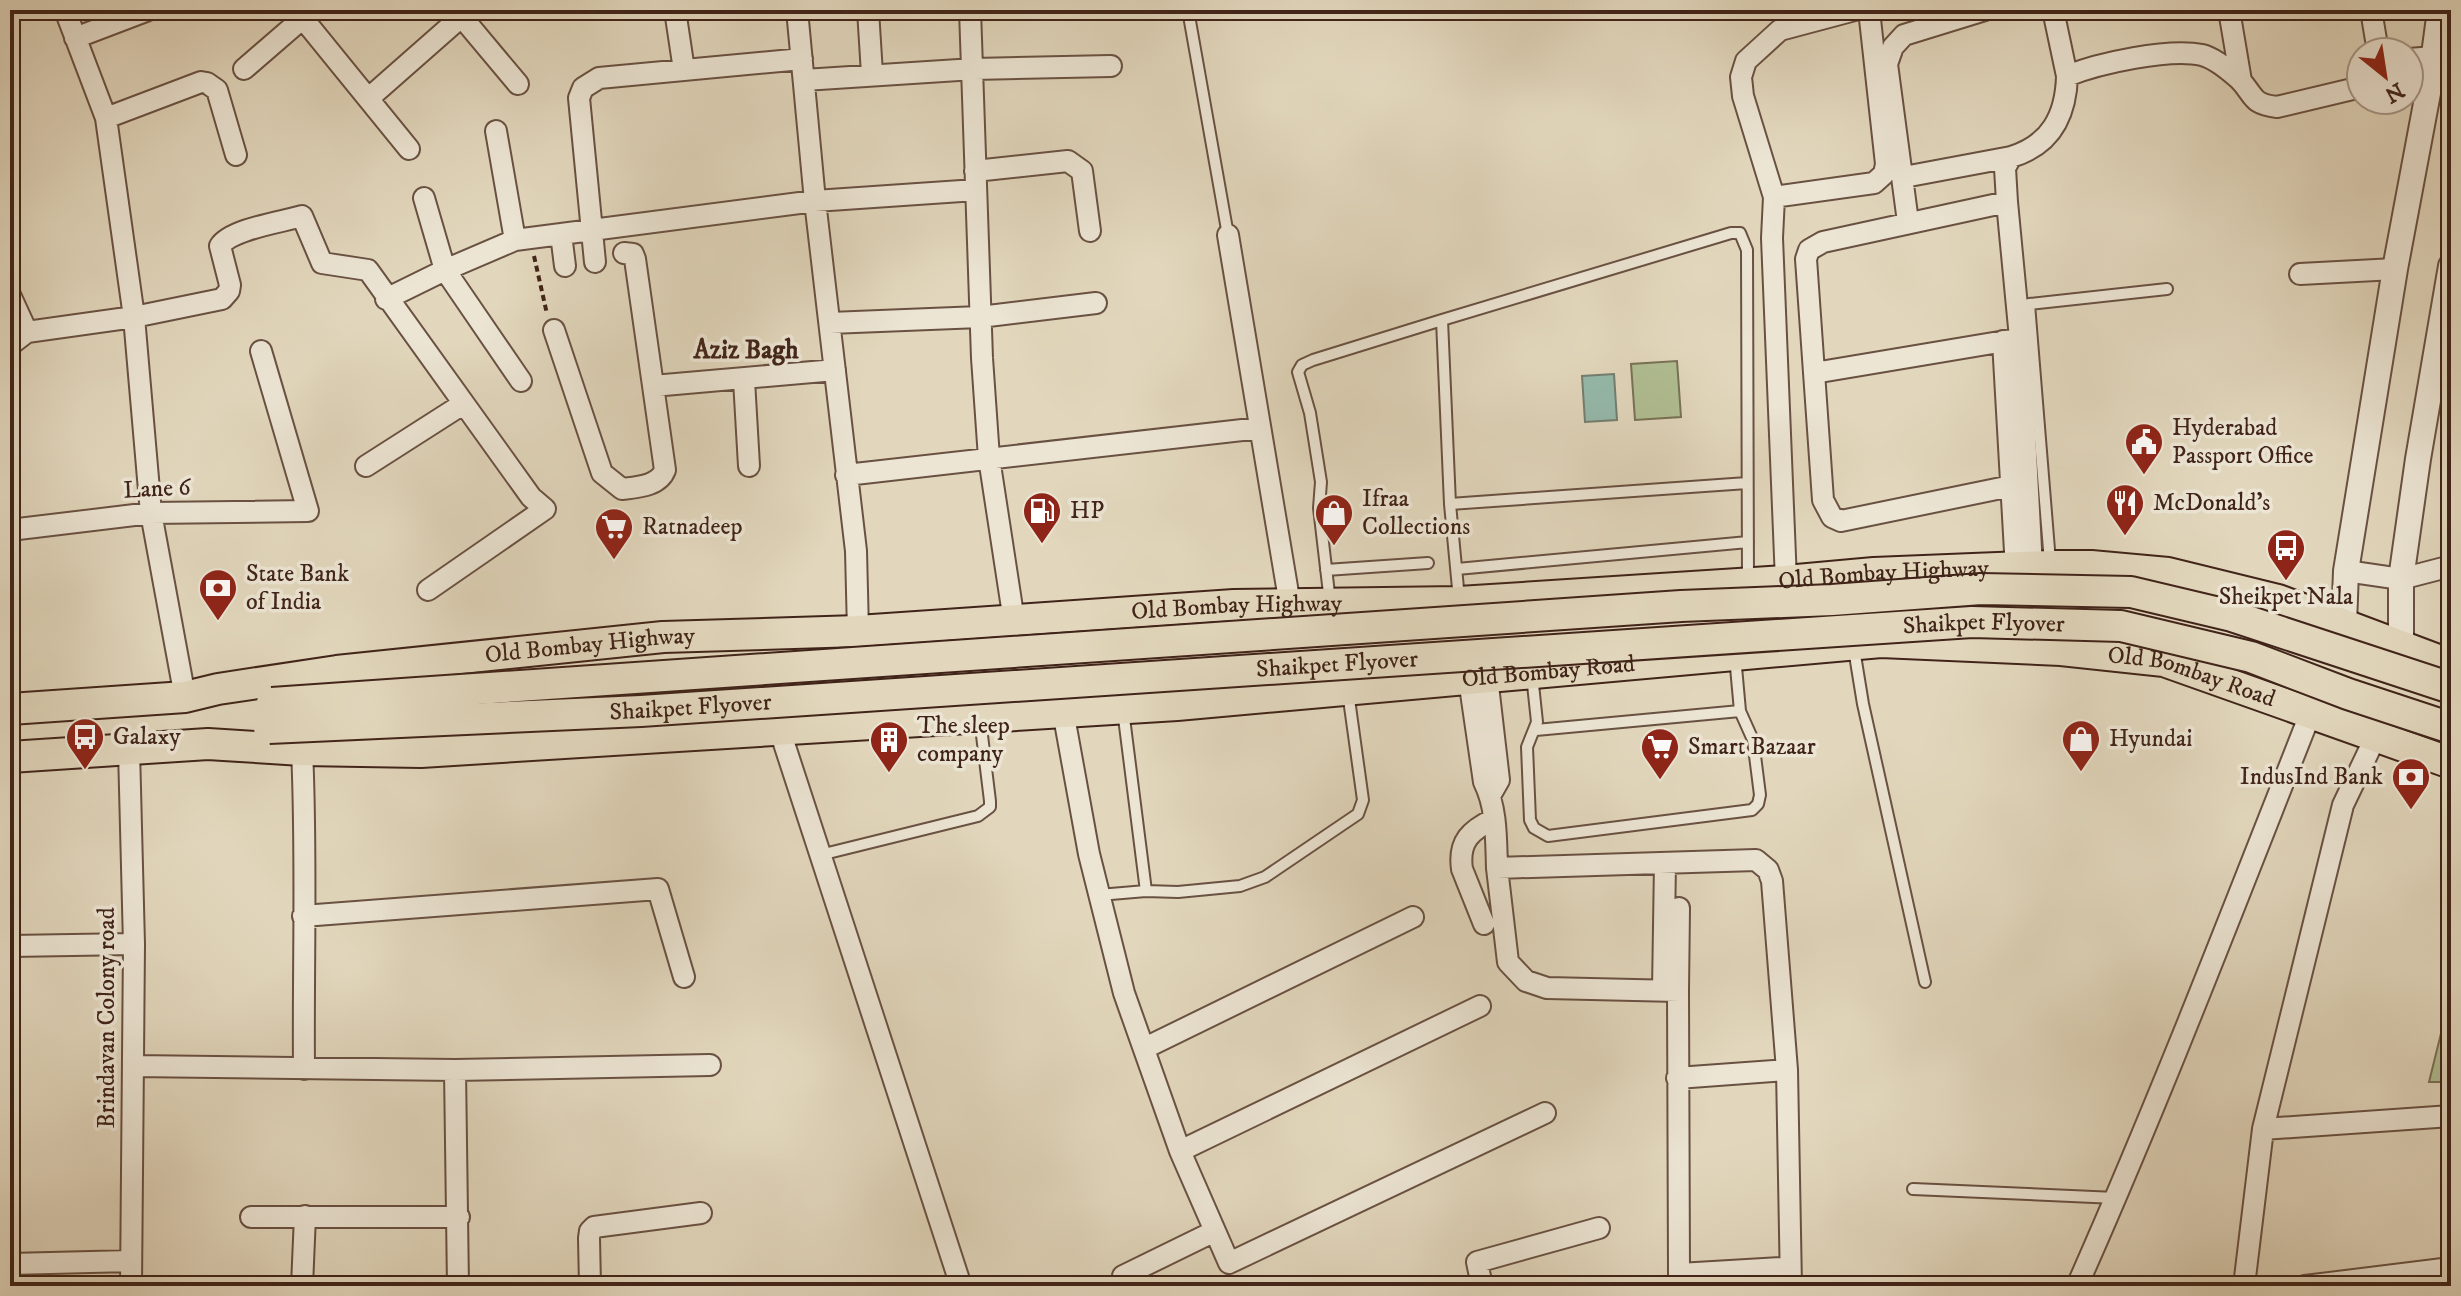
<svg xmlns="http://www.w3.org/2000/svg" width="2461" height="1296" font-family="'IM FELL DW Pica',serif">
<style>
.green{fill:#b0bf93;stroke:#787256;stroke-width:2}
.water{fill:#95baac;stroke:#737e71;stroke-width:2}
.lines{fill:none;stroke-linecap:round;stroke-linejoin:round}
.service-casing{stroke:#695142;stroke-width:14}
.minor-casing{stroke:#695142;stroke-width:24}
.tertiary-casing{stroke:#695142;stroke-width:28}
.primary-casing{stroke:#412419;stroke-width:34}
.path{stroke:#412419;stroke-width:4;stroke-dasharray:6 4;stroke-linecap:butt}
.service{stroke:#ece5d4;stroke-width:10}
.minor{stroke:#ece5d4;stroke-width:20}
.tertiary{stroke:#ece5d4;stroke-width:24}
.primary{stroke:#e2d7bd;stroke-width:30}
.primary-bridge-casing{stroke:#412419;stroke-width:34;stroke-linecap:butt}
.primary-bridge{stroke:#e2d7bd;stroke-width:30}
.labels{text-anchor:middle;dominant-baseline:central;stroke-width:7;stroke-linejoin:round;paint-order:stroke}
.poi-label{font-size:24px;fill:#412419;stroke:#ece5d4;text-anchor:start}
.street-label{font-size:24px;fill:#412419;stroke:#ece5d4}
.neighbourhood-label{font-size:26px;font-weight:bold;fill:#412419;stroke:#ece5d4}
</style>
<rect width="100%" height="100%" fill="#e2d7bd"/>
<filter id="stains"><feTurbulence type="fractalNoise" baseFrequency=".0025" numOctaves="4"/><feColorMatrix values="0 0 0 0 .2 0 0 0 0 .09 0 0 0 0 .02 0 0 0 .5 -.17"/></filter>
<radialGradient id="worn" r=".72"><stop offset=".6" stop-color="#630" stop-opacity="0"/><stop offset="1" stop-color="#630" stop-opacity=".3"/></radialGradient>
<path class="green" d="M1677,361L1681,417L1635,420L1631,364Z
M2451,993V1082H2429Z"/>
<path class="water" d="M1614,374L1617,420L1585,422L1582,376Z"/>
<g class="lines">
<g class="service-casing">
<path id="service" d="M1188,10L1228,235
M1450,504L1747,483
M2050,562L2029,304L2167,289
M1457,569L1748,542
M1326,570L1428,563
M1459,599L1450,504L1442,320L1731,233H1740L1747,250L1748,582
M1330,602L1319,508L1321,482L1310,413L1298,372L1302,365L1313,360L1442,320
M1854,649L1863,704L1925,982
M1532,675L1537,722L1527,747L1530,820L1534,828L1548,836L1752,810L1758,804L1760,795L1753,740L1740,711L1735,656
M1123,710L1146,891L1178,892L1240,886L1265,877L1358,814L1363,800L1348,692
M1536,730L1740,711
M820,855L978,816L990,807V801L980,719
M1099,895L1146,891
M1913,1189L2116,1198"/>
</g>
<g class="minor-casing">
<path id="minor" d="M65,10L106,118L134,317L151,513L185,697
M296,10L409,149
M456,10L518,84
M675,10L684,70
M797,10L815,201L856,551L858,631
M868,10L872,74
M970,10L982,358L989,458L1014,621
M2053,10L2067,76
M2229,10L2241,81
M2371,10L2378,52
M10,12L16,10
M75,38L146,11
M2409,59L2434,57
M244,69L303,18
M2409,79L2431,77
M804,80L974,69L1111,66
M369,98L461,17
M106,118L201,82L207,83L217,90L236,155
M496,131L515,240
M975,171L1068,161L1082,171L1090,231
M1904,177L2011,157
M1774,197L1874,183L1884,174L1886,164L1869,10
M424,198L445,270L521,381
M2007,202L2005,168L2011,157C2051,145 2066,115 2067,76C2099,63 2169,48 2202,55C2214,58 2230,71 2239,79C2255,95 2250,104 2277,107L2361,87
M1908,222L1887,64L1893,47L1904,35L1985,10
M561,234L565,266
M1228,235L1290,605
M595,262L579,98L583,88L599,78L802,59
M2300,274L2395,269
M10,295L27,332
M386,299L445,270L515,240L815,201L976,190
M830,323L980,317L1096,303
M554,330L602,473L622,489C638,487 659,486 665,470L635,259L633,254L624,253
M2003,341L2016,569
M10,345L27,332L134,317L222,299L229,291L230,285L220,246C231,229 282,222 302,216L322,263L368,270L531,497L545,509L428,590
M1814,373L2017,339
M744,380L749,466
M653,386L835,370
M366,466L463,404
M846,475L1260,428
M2011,486L1841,521L1832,517L1823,500L1806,259L1809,250L1823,242L2007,202L2020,338L2032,568
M10,530L151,513L308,511L261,351
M2346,571L2401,579L2451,566
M1786,581L1772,238L1774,197L1743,96L1741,77L1746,61L1780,30L1855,10
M1487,677L1499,780L1491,794
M1469,679L1484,782C1497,808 1496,839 1497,868L1756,860L1768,870L1772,881L1787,1070L1791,1286
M1063,711L1089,854L1124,993L1180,1151L1229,1263L1545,1113
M779,728L961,1286
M129,750L134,944L131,1286
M302,750C307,856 303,963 304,1069
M1497,868L1508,962L1526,981L1547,988L1678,991L1679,1274
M303,916L658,889L684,977
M1484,924L1462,869C1458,841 1471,830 1494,819
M10,946L134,944
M1663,990L1665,863
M1678,991L1679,908
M1145,1048L1413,917
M134,1066L455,1070L710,1065
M455,1070L458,1286
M1677,1078L1787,1070
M2263,1129L2451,1116
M1180,1151L1480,1006
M251,1217H459
M10,1264L131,1261
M1123,1276L1215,1231
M302,1286L305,1216
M590,1286L589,1238L590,1231L594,1227L701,1213
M1482,1286L1477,1262L1599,1228
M1679,1286V1274L1782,1268
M2077,1286C2161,1097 2235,904 2311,712
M2244,1286L2263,1129L2343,805L2376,736
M2305,1286L2451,1268"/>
</g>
<g class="tertiary-casing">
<path id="tertiary" d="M2344,624L2346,571L2395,269L2431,77L2440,10
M2401,647V579L2418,459L2451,266"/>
</g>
<g class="primary-casing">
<g id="primary">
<path id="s1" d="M10,709L185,697L218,689L337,671L663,637L858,631L1234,605L1459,602L1786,581L1874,573L2050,566H2091L2168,573L2278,600L2451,665"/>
<path id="s2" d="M10,757L208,744L302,750L421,752L1177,705L1881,642L2061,650L2164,661L2451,763"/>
</g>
</g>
<path class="path" d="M534,256L547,314"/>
<use href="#service" class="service"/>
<use href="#minor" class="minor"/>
<use href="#tertiary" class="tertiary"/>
<use href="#primary" class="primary"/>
<g class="primary-bridge-casing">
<g id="primary-bridge">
<path d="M272,703L1681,606L1832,600L1981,589L2131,592L2232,616L2451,688"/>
<path id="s3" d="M269,728L641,711L1972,622L2121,626L2251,657L2348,694L2451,728"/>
</g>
</g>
<use href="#primary-bridge" class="primary-bridge"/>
</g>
<defs>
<g id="civic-pin" transform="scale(2)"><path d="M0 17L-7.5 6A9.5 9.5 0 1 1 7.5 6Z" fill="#8f2418" stroke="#ece5d4"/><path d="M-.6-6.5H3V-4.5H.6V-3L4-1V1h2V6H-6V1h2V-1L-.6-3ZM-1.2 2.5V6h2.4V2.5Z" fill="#fff"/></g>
<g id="restaurant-pin" transform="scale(2)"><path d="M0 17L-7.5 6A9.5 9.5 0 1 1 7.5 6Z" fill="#8f2418" stroke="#ece5d4"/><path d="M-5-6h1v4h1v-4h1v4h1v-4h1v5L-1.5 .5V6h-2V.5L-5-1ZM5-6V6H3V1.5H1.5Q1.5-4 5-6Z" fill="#fff"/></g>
<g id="fuel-pin" transform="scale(2)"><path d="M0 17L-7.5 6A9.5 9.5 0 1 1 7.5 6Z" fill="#8f2418" stroke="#ece5d4"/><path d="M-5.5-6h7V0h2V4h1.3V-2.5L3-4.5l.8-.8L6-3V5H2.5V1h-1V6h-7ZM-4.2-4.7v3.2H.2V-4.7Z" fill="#fff"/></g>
<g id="shop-pin" transform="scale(2)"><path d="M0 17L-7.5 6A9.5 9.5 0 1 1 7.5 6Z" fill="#8f2418" stroke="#ece5d4"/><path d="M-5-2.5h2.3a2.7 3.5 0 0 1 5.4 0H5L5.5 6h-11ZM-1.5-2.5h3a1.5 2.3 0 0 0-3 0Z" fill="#fff"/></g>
<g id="supermarket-pin" transform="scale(2)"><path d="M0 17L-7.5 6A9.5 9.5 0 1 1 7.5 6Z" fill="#8f2418" stroke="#ece5d4"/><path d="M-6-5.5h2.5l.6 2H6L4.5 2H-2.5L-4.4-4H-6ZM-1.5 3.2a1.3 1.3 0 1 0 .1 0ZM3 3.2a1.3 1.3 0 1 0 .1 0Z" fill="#fff"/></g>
<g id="bus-pin" transform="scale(2)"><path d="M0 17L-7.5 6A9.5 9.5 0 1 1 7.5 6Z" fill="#8f2418" stroke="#ece5d4"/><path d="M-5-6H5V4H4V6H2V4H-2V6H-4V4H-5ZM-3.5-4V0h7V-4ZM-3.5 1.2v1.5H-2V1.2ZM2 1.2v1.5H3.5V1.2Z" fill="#fff"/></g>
<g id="bank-pin" transform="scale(2)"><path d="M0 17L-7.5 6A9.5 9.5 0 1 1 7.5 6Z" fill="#8f2418" stroke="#ece5d4"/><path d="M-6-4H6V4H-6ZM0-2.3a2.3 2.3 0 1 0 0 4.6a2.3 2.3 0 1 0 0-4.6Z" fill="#fff"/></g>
<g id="building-pin" transform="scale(2)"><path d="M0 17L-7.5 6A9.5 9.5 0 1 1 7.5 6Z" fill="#8f2418" stroke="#ece5d4"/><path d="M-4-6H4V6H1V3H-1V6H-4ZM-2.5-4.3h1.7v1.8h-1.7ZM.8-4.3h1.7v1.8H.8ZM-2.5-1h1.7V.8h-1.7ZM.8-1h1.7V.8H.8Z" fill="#fff"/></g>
</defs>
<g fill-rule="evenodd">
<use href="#civic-pin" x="2144" y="442"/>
<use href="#restaurant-pin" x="2125" y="503"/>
<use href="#fuel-pin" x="1042" y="511"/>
<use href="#shop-pin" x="1334" y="513"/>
<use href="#supermarket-pin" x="614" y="527"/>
<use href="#bus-pin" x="2286" y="548"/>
<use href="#bank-pin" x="218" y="588"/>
<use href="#bus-pin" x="85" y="737"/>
<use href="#shop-pin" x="2081" y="739"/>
<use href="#building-pin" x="889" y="740"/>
<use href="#supermarket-pin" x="1660" y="747"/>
<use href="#bank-pin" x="2411" y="777"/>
</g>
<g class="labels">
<g class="poi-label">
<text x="2172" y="428">Hyderabad<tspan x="2172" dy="28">Passport Office</tspan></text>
<text x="1362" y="499">Ifraa<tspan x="1362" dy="28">Collections</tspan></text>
<text x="2153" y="503">McDonald's</text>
<text x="1070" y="511">HP</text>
<text x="642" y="527">Ratnadeep</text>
<text x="246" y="574">State Bank<tspan x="246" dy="28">of India</tspan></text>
<text x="2286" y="597" text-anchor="middle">Sheikpet Nala</text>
<text x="917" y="726">The sleep<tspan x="917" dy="28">company</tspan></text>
<text x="113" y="737">Galaxy</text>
<text x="2109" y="739">Hyundai</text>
<text x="1688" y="747">Smart Bazaar</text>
<text x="2383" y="777" text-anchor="end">IndusInd Bank</text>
</g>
<g class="street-label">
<text transform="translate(157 489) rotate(-3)">Lane 6</text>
<text stroke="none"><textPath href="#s1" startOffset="1880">Old Bombay Highway</textPath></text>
<text stroke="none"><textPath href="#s1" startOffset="1232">Old Bombay Highway</textPath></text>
<text stroke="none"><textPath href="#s3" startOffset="1718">Shaikpet Flyover</textPath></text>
<text stroke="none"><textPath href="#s1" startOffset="584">Old Bombay Highway</textPath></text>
<text stroke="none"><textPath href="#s3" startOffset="1070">Shaikpet Flyover</textPath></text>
<text stroke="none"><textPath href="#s2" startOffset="1542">Old Bombay Road</textPath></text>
<text stroke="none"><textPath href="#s2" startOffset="2190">Old Bombay Road</textPath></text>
<text stroke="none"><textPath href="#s3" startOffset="422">Shaikpet Flyover</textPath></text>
<text transform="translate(107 1018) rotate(-90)">Brindavan Colony road</text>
</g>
<g class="neighbourhood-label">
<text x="746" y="350">Aziz Bagh</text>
</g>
</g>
<rect width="2461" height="1296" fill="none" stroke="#e2d7bd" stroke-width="40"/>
<rect x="12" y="12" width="2437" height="1272" fill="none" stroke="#412419" stroke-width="4"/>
<rect x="20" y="20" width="2421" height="1256" fill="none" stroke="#412419" stroke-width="2"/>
<g transform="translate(2385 76) rotate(150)"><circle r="38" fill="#ece5d4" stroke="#a89889" stroke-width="2"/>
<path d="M0-6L14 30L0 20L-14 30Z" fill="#8f2418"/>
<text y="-12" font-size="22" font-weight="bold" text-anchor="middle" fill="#412419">N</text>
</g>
<rect width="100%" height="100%" filter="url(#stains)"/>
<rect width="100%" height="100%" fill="url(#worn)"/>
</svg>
